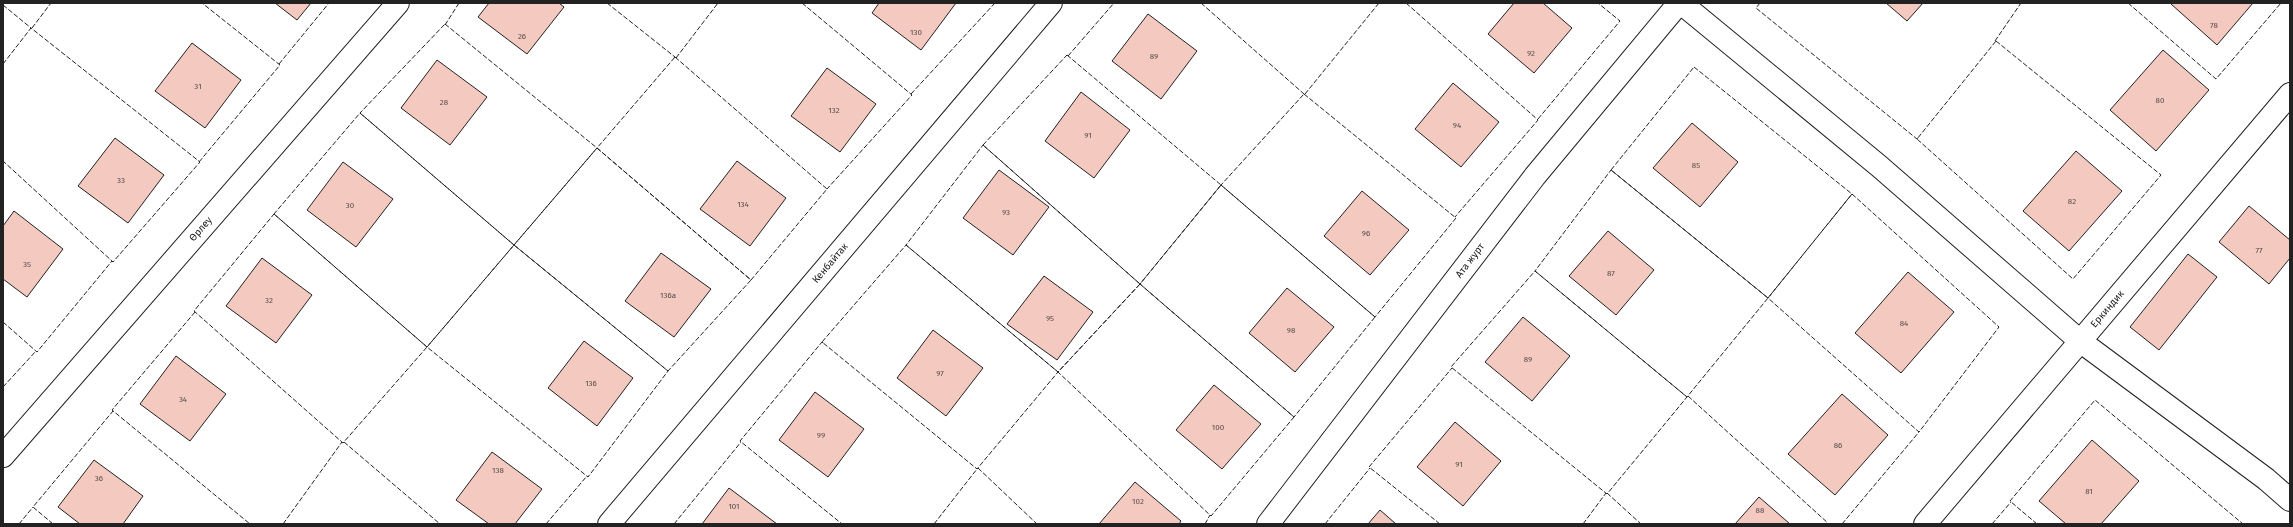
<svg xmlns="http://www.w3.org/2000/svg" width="2293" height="527" font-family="'Fira Sans',sans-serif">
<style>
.building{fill:#f3c9c0;stroke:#222}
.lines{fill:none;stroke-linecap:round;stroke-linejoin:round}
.minor-casing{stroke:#222;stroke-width:24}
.minor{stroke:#fff;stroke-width:22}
.fence{stroke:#222;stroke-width:1;stroke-dasharray:5 2;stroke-linecap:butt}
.labels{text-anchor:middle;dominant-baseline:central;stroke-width:3;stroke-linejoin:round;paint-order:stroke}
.number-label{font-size:8px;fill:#564c4a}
.street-label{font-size:10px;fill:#222;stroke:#fff}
</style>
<rect width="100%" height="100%" fill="#fff"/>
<path class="building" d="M275,3H311L297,20Z
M489,3H559L564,7L527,54L478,17Z
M879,3H956L921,50L872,13Z
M1514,3H1543L1572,28L1534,73L1488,34Z
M1886,3H1923L1907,21Z
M2172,3H2253L2217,45L2171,4Z
M1148,14L1197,51L1161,99L1112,61Z
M192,43L241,80L205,128L155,91Z
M2163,50L2209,90L2156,151L2110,110Z
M437,60L487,97L450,145L401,108Z
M827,68L876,104L840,152L791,116Z
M1453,83L1499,122L1461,167L1415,129Z
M1081,92L1130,130L1094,178L1045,141Z
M1692,123L1738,162L1700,207L1653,168Z
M115,138L164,175L128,223L78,186Z
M2076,151L2122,191L2069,251L2023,211Z
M737,161L786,198L750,246L700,209Z
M343,162L393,199L356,247L307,210Z
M999,170L1049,207L1013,255L963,218Z
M1362,191L1409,230L1370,275L1324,236Z
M2249,206L2290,240V258L2269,284L2219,242Z
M14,211L63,249L27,297L3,279V226Z
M1608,231L1654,270L1616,315L1569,276Z
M661,253L711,289L674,337L625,301Z
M2188,254L2217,277L2159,350L2130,327Z
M262,258L312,295L276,343L226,306Z
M1908,272L1954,312L1901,373L1855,333Z
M1044,276L1093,312L1057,360L1007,324Z
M1287,288L1334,327L1295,372L1249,333Z
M1523,317L1570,356L1532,401L1485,362Z
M933,330L983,368L946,416L897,378Z
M584,341L633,378L597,426L548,388Z
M176,356L226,394L190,441L140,404Z
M1214,385L1261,424L1222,469L1176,430Z
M815,392L864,429L828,477L779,440Z
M1842,394L1888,435L1835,495L1788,454Z
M1455,422L1501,461L1463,506L1417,467Z
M2092,440L2139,481L2101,524H2066L2039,501Z
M492,452L542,489L515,524H489L456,500Z
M94,460L143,496L123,524H80L58,507Z
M1135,482L1181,521L1179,524H1099Z
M729,488L777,524H702Z
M1759,497L1790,524H1735Z
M1380,510L1396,524H1368Z"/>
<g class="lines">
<g class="minor-casing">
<g id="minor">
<path d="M1681,3L1879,166L2080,341L2266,479L2290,500"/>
<path id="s1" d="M3,456L398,3"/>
<path id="s2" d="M609,524L1051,3"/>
<path id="s3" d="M1268,524L1535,176L1679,3"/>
<path id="s4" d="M1925,524L2290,94"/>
</g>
</g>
<use href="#minor" class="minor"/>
<path class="fence" d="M607,3L675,57L674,58
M802,3L912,95L827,189
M1201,3L1304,94
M1406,3L1538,120L1455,217
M1760,3L1756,8L1917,139L1918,138
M2128,3L2216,79L2281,3
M3,5L31,28L30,29
M445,24L597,148L514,245L360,113Z
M445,25L459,3
M32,28L51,3
M1995,41L2021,3
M1996,41L2161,175L2073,279L1917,139Z
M1067,55L1221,185L1140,284L983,145Z
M1068,56L1114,3
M675,57L827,189L751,280L597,148Z
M676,58L718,3
M3,64L31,28L200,162L113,262L3,161
M279,64L329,3
M1694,67L1852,194L1768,298L1611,170Z
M911,94L995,3
M1304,94L1456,218L1375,317L1221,185Z
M1305,94L1379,3
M360,113L514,245L427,347L274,214Z
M1538,119L1620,21L1598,3
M983,145L1140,284L1058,372L906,245Z
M597,148L751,280L668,371L514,245Z
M199,162L280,65L202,3
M1611,170L1768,298L1687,397L1535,271Z
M1221,185L1375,317L1294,417L1140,284Z
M1852,194L1999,327L1919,432L1768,298Z
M274,214L427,347L343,443L194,311Z
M514,245L668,371L588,477L427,347Z
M906,245L1058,372L977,469L822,342Z
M1535,271L1687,397L1607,494L1451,367Z
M1140,284L1294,417L1211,516L1058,372Z
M195,312L112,410L250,524
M3,322L37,352L112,261
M823,343L822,342L740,441L842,524
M3,387L36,351
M1688,396L1829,524
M344,442L440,524
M978,468L1037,524
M1607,493L1641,524
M19,524L33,507
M53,524L33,507L113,411
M283,524L342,442
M546,524L587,476
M674,524L741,442
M934,524L977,469
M1205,524L1210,515
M1325,524L1370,468
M1440,524L1369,467L1452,368
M1583,524L1606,493
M1842,524L1919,432L1918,431
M1992,524L2011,502
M2037,524L2010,501L2095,400L2243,524"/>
</g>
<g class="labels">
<g class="number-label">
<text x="2214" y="25">78</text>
<text x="916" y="32">130</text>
<text x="522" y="36">26</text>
<text x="1531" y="53">92</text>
<text x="1154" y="56">89</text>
<text x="198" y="86">31</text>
<text x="2160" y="100">80</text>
<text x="444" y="102">28</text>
<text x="834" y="110">132</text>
<text x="1457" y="125">94</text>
<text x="1088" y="135">91</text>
<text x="1696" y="165">85</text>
<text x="121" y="180">33</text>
<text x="2072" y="201">82</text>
<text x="743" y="204">134</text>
<text x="350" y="205">30</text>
<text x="1006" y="212">93</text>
<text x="1366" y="233">96</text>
<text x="2259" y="250">77</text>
<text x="27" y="264">35</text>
<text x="1611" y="273">87</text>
<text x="668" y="295">136а</text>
<text x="269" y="300">32</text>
<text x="1050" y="318">95</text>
<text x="1904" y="323">84</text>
<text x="1291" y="330">98</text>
<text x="1528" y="359">89</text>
<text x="940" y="373">97</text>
<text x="591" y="383">136</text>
<text x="183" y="399">34</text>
<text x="1218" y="427">100</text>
<text x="821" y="435">99</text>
<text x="1838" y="445">86</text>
<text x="1459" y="464">91</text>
<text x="498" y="470">138</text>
<text x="99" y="478">36</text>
<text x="2089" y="491">81</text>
<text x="1138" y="501">102</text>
<text x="734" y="506">101</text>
<text x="1760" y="510">88</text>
</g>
<g class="street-label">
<text stroke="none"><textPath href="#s1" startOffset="301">Өрлеу</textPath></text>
<text stroke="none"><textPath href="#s3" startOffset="332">Ата журт</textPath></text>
<text stroke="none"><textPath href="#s2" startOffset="342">Кенбайтак</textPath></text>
<text stroke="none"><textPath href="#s4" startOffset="282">Еркиндик</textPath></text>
</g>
</g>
<rect width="2293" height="527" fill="none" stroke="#222222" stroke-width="8"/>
</svg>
